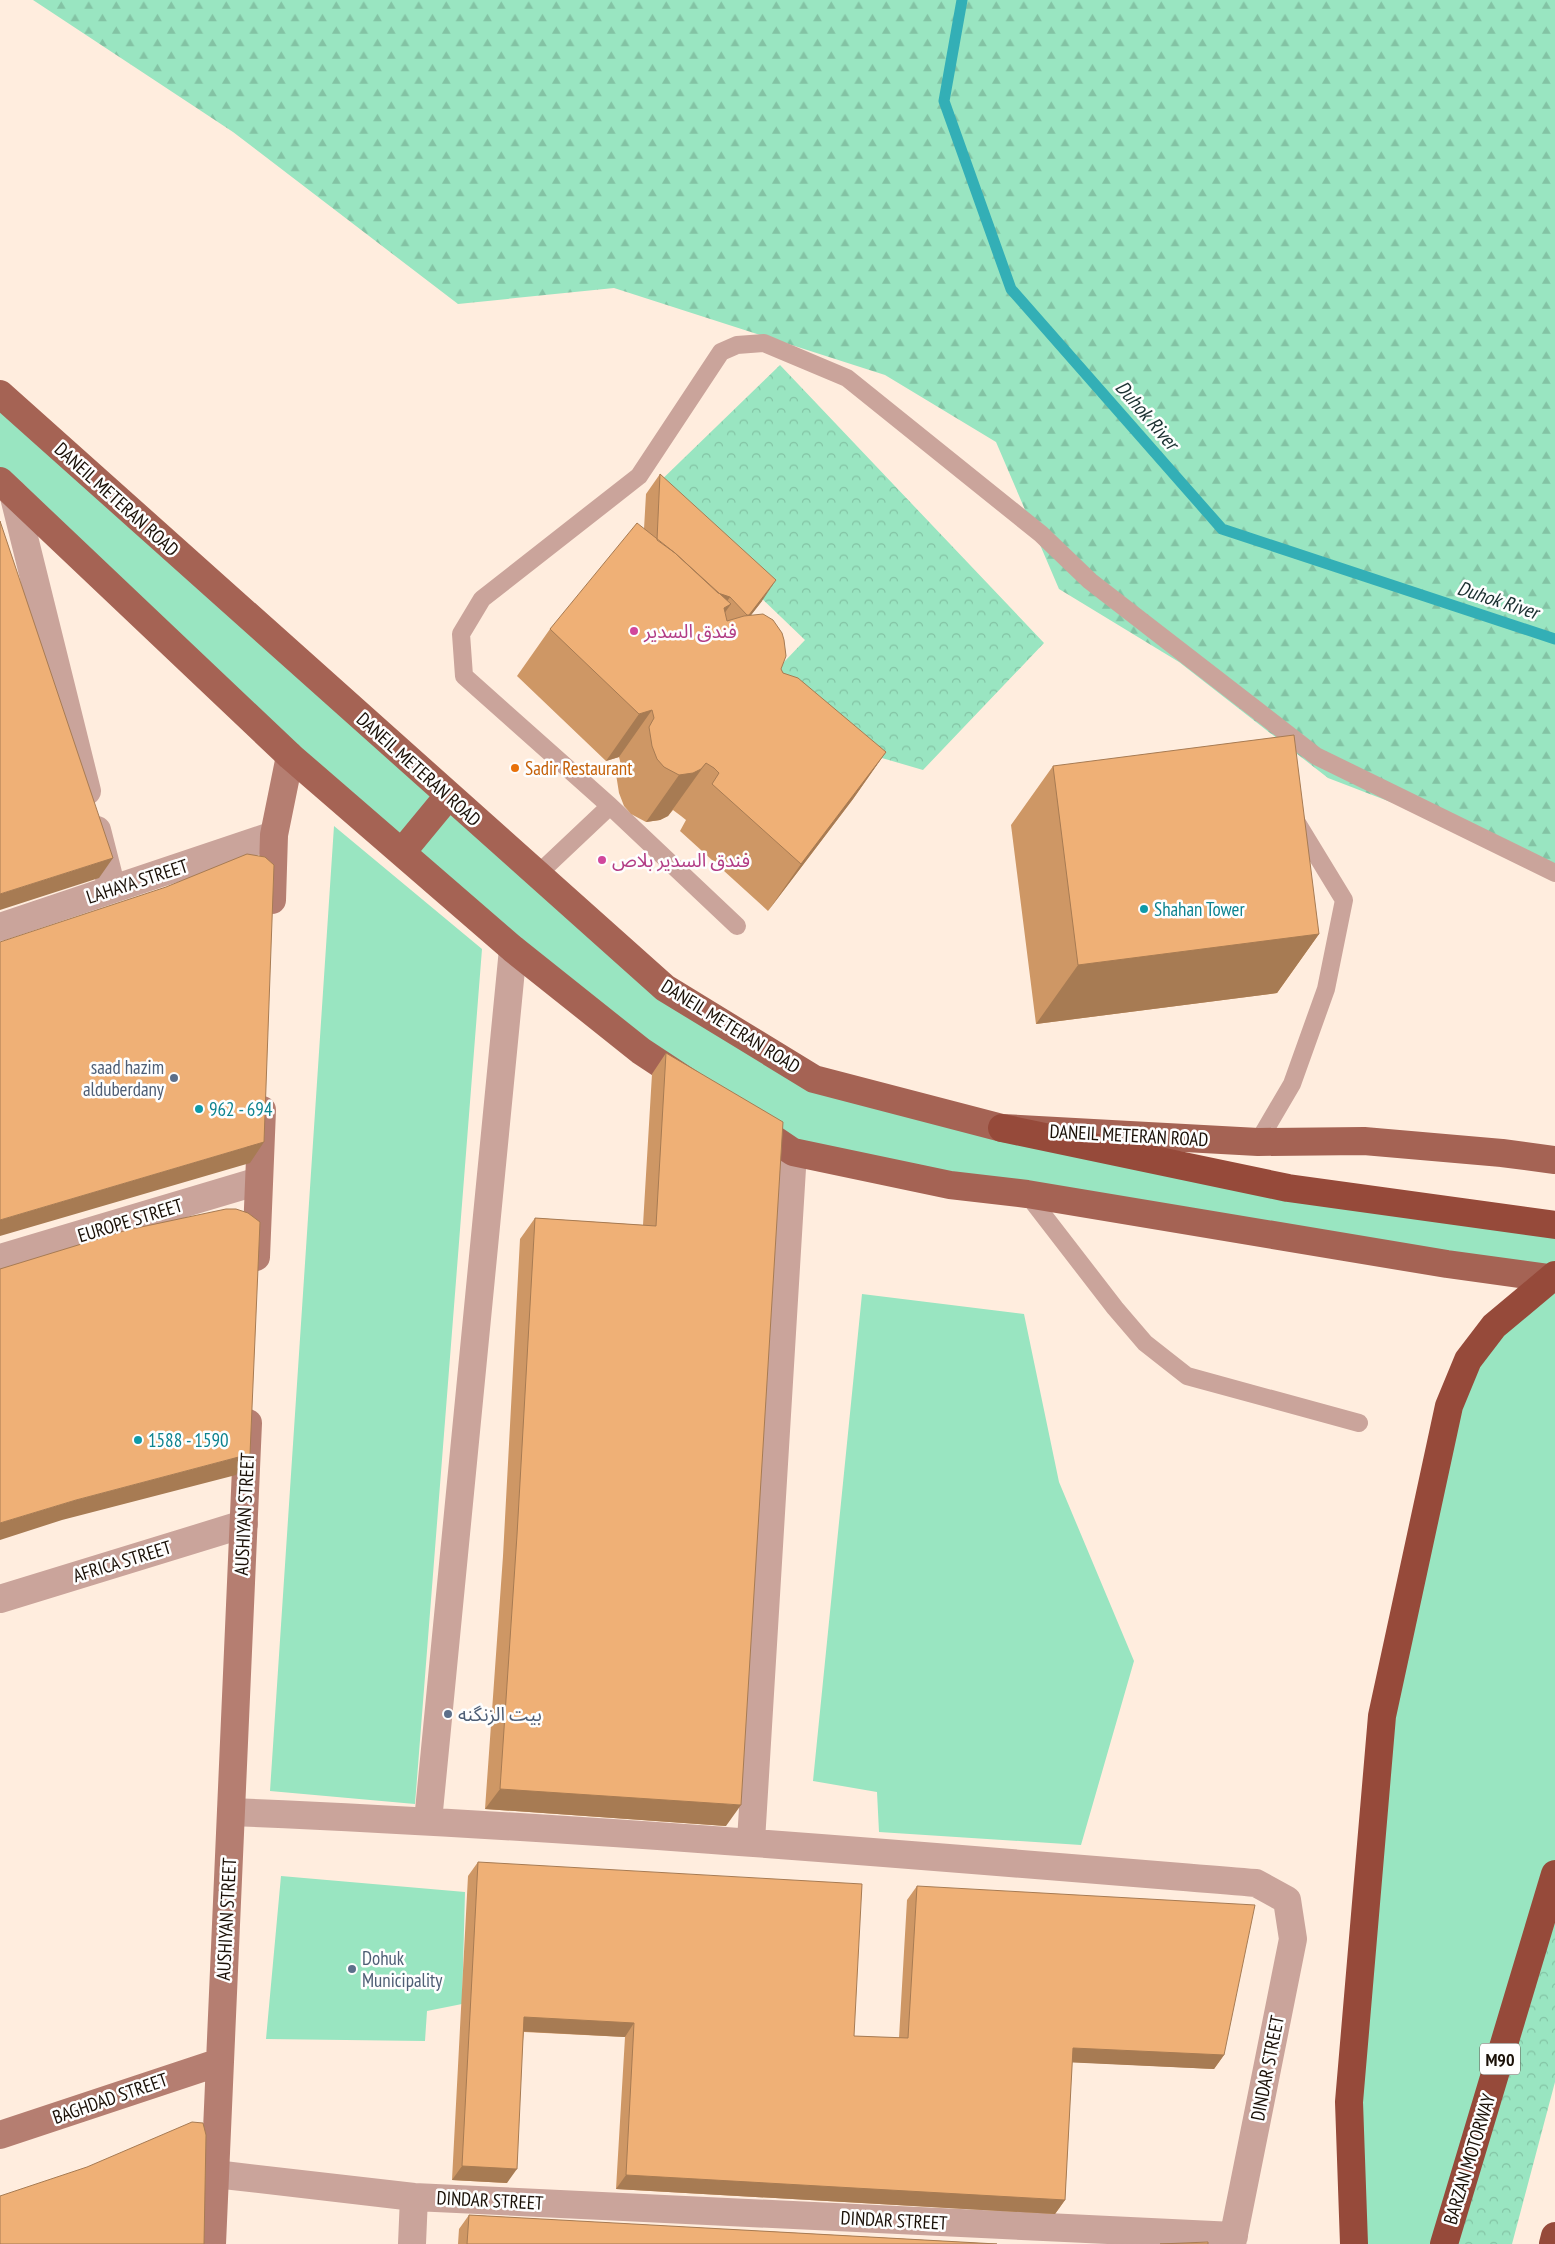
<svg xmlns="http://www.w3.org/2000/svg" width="1555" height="2244" font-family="'PT Sans Narrow','Noto Sans Arabic',sans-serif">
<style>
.forest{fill:url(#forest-firs)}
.park{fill:url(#park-crowns)}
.garden{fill:#99e5c1}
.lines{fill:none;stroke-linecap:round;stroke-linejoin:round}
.stream{stroke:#33afb6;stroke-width:11}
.lane{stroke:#caa49b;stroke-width:18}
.street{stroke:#caa49b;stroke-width:28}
.secondary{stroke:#b57e71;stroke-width:28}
.primary{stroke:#a56354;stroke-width:28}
.highway{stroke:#964a3a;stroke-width:28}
.wall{fill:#ce9765}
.shaded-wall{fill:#a77b53}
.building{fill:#efb076;stroke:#a77b53}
.hotel-dot{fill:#d1479c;stroke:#fefefe;stroke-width:2}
.food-dot{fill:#e8710a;stroke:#fefefe;stroke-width:2}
.culture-dot{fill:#0f9aa8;stroke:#fefefe;stroke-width:2}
.service-dot{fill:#5c6f8a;stroke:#fefefe;stroke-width:2}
.labels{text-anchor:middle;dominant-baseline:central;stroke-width:5;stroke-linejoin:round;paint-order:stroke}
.shield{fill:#fefefe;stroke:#5e5751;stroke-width:1}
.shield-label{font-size:18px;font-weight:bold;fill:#1a1007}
.street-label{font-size:19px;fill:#1a1007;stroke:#fefefe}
.hotel-label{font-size:19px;fill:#b23c85;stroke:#fefefe;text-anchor:start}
.food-label{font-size:19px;fill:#c56008;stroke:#fefefe;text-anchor:start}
.culture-label{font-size:19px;fill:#0d838f;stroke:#fefefe;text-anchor:start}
.service-label{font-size:19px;fill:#4e5e75;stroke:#fefefe;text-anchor:start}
.water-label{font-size:20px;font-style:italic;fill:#1b3031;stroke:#fefefe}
</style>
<defs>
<pattern id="forest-firs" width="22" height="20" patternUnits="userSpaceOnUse" patternTransform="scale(1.25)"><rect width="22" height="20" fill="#99e5c1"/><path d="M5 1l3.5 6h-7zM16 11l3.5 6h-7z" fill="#83c3a4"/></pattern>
<pattern id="park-crowns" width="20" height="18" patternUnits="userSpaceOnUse" patternTransform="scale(1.25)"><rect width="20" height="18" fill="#99e5c1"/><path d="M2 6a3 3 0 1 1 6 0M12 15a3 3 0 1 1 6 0" fill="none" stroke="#83c3a4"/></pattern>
</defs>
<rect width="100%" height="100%" fill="#ffedde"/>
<path class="forest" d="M33,0H1555V865L1328,778L1179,662L1059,589L996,442L885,375L614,288L458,304L233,132Z"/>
<path class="park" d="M780,365L1044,643L923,770L834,744L764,683L805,640L650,491Z
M1555,1906V2082L1512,2244H1458Z"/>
<path class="garden" d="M0,402L658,985L817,1084L1555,1230V1269L1455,1260L794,1145L715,1093L482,916L0,475Z
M334,826L482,949L415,1804L270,1791Z
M1555,1291V1874L1444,2244H1354L1382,1716L1468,1360Z
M862,1294L1024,1314L1059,1482L1134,1661L1081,1845L879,1832L877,1792L813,1781Z
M281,1876L465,1892L462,2004L427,2011L425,2041L266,2039Z"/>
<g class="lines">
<path class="stream" d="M962,0L944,101L1011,289L1222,529L1555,639"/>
<path class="lane" d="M538,874L610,806
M737,926L610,806L464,676L461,634L482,599L639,476L721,352L737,345L764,343L847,378L1041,534L1090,581L1316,756L1555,873
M1258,1142L1292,1084L1326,989L1344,900L1294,818
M1027,1194L1115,1308L1145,1343L1187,1376L1359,1423"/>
<path class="street" d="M13,493L87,791
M97,830L112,889
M0,927L274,835
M0,1258L259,1181
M0,1599L244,1524
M231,1812C573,1826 914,1855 1256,1883L1287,1900L1293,1939L1232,2244
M428,1821L513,949
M751,1841L793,1152
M215,2174L414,2197L1234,2236
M412,2244L414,2197"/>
<path class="secondary" d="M272,900L274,835L290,756
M256,1257L262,1110
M0,2135L220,2062
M212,2244L248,1423"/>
<path class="primary" d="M0,394L665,988L814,1079L1002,1128L1258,1142L1364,1141L1502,1153L1555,1160
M0,481L290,756L513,949L641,1051L691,1084
M402,852L449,795
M750,1123L793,1152L950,1185L1027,1194L1447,1264L1555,1279"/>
<path class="highway" d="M1002,1128L1288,1188L1555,1225
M1354,2244L1349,2102L1382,1716L1449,1406L1468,1360L1494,1326L1555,1275
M1444,2244L1555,1874
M1553,2244L1555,2236"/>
</g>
<path class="wall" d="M660,474L762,601L751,615L783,673L886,752L853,799L768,911L680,831L686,820L681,816L673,810L668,816L660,820L646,822L631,814L624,806L619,793L616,774L621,765L619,757L606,761L517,676L550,629L644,529L646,494Z
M1053,766L1319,934L1277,993L1036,1024L1011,825Z
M666,1053L726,1826L485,1809L503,1556L520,1239L535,1218L643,1225L652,1074Z
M478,1862L854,2036L899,2038L907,1900L917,1886L1224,2055L1214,2069L1072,2062L1065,2200L1055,2214L616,2189L625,2037L524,2032L507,2183L452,2180L468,1876Z
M469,2215L997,2244H458L459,2229Z"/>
<path class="shaded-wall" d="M776,580L762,601L734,637L748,616Z
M708,589L730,597L716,617Z
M731,604L698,651L724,608Z
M652,710L619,757L606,761L639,714Z
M886,752L853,799L768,911L801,864Z
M706,763L668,816L660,820L646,822L679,775Z
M113,858L99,878L0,910V894Z
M1319,934L1277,993L1036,1024L1078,965Z
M264,1142L250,1163L0,1236V1220Z
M250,1454L236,1475L62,1520L0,1540V1523L76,1500Z
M500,1789L741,1805L726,1826L485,1809Z
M524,2017L634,2023L625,2037L515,2031Z
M1073,2048L1224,2055L1214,2069L1063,2062Z
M462,2166L517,2169L507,2183L452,2180Z
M626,2175L1065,2200L1055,2214L616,2189Z"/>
<path class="building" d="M660,474L776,580L749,615H747L730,597L718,593L675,553L657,540Z
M0,521L113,858L0,894Z
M637,523L675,553L731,604L724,608L727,621L744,616L763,614L773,620L782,633L784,640L786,656L781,669L783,673L798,678L886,752L801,864L712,784L719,773L714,768L706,763L701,769L693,773L679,775L664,767L657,759L652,746L649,727L654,718L652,710L639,714L550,629Z
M1294,735L1319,934L1078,965L1053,766Z
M247,854L265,857L274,865L264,1142L0,1220V942L166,887Z
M666,1053L783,1122L741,1805L500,1789L517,1535L535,1218L656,1226Z
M226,1209H236L248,1213L260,1222L250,1454L76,1500L0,1523V1269L127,1230Z
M478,1862L862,1884L854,2036L908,2038L917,1886L1255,1905L1224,2055L1073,2048L1065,2200L626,2175L634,2023L524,2017L517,2169L462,2166Z
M192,2122L203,2123L206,2135L204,2244H0V2196L87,2167Z
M469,2215L997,2244H467Z
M1208,2242V2244H1160Z"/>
<g class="hotel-dot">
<circle cx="634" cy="631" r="5"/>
<circle cx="602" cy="860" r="5"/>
</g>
<circle class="food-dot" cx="515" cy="768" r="5"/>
<g class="culture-dot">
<circle cx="1144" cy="909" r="5"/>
<circle cx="199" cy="1109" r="5"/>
<circle cx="138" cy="1440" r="5"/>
</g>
<g class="service-dot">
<circle cx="174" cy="1078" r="5"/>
<circle cx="448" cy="1714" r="5"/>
<circle cx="352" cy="1969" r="5"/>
</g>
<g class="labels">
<rect class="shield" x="1480" y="2043.5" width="40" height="31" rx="4"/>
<g class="shield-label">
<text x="1500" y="2059">M90</text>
</g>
<g class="street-label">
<text transform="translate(117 499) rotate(42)">DANEIL METERAN ROAD</text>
<text transform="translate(419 769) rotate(42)">DANEIL METERAN ROAD</text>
<text transform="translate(137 881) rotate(-18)">LAHAYA STREET</text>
<text transform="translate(731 1026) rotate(32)">DANEIL METERAN ROAD</text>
<text transform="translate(1129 1135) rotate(3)">DANEIL METERAN ROAD</text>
<text transform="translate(130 1220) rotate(-17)">EUROPE STREET</text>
<text transform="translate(244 1514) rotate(-87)">AUSHIYAN STREET</text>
<text transform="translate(122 1561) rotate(-17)">AFRICA STREET</text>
<text transform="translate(226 1919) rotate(-87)">AUSHIYAN STREET</text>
<text transform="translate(1267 2068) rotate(-79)">DINDAR STREET</text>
<text transform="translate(110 2098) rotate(-19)">BAGHDAD STREET</text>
<text transform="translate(1469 2159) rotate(-73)">BARZAN MOTORWAY</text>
<text transform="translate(490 2200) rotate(3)">DINDAR STREET</text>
<text transform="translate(894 2220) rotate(3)">DINDAR STREET</text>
</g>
<g class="hotel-label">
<text x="644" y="631">فندق السدير</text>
<text x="612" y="860">فندق السدير بلاص</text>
</g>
<g class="food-label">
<text x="525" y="768">Sadir Restaurant</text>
</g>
<g class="culture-label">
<text x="1154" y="909">Shahan Tower</text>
<text x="209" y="1109">962 - 694</text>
<text x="148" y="1440">1588 - 1590</text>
</g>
<g class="service-label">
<text x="164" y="1067" text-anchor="end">saad hazim<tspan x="164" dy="22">alduberdany</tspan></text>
<text x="458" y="1714">بيت الزنگنه</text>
<text x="362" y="1958">Dohuk<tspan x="362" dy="22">Municipality</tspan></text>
</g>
<g class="water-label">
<text transform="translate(1147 415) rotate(49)">Duhok River</text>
<text transform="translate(1498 600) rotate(18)">Duhok River</text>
</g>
</g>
</svg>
